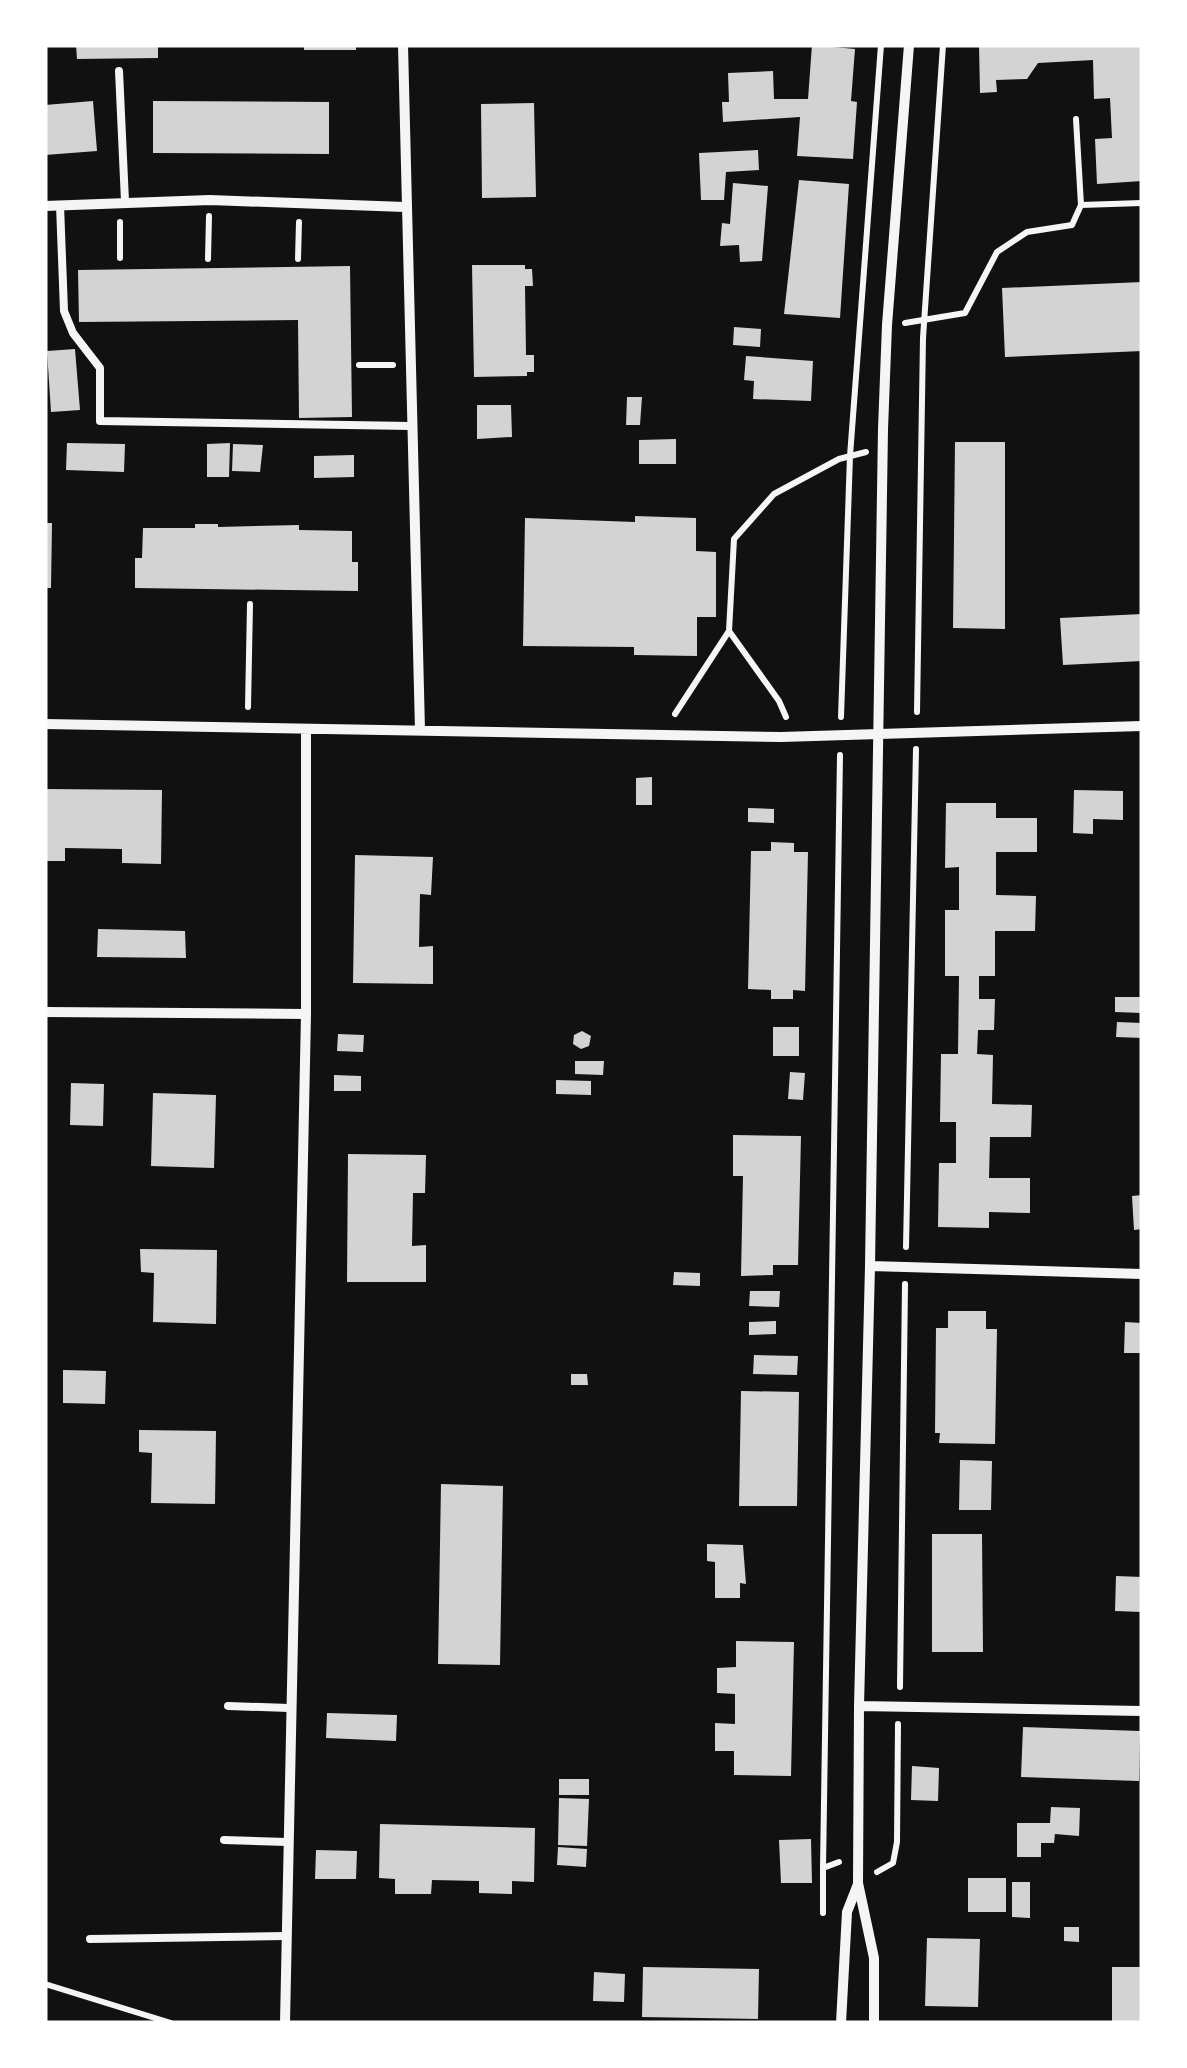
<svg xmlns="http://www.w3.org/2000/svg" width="1187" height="2068" font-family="Overpass,sans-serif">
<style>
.building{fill:#d3d3d3}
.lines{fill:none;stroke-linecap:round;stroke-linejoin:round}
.path{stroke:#f5f5f5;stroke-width:6}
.service{stroke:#f5f5f5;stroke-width:8}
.minor{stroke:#f5f5f5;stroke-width:10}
</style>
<rect width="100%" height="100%" fill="#111"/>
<path class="building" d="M76,45H158V58L77,59Z
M304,45H356V50H304Z
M812,45L855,49L851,101L857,102L853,159L797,156L800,117L723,122L722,102H729L728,73L773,71L774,99H808Z
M979,45H1142V181L1097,184L1095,139L1112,138L1110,98L1094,99L1093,60L1038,63L1027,79L996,80L997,92L980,93Z
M93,101L97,151L45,155V105Z
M153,101L329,102V154L153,153Z
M534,103L536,197L482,198L481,104Z
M758,150L759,170L726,172L724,200H701L699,153Z
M799,180L849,184L840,318L784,314Z
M733,183L768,186L762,261L740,262L739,245L720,246L722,223L730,224Z
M472,265H525V269H532L533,286H525L526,355H534V372H527V376L474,377Z
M350,266L352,417L299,418L298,320L79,322L78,270Z
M1142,282V351L1005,357L1002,288Z
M734,327L761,329L760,347L733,345Z
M75,349L80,410L51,412L47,351Z
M746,356L813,361L811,401L753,399L754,381L744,380Z
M627,397H642L640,425H626Z
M477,405H511L512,437L477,439Z
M676,439V464H639V440Z
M955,442H1005V629L953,628Z
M67,443L125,444L124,472L66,470Z
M230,443L229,477H207V444Z
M233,444L263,445L260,472L232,471Z
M354,455V477L314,478V456Z
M635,516L696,518V551L716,552V617H697V656L634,655V647L523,646L525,518L635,522Z
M45,523H52L51,588H45Z
M195,524H218V527L299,525V530L352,531V562H358V591L135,588V558H142L143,528H195Z
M1142,614V661L1063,665L1060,618Z
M652,777V805H636V778Z
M45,789L162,790L161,864L122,863V849L65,848V861H45Z
M1074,790L1123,791V820L1093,819V834L1073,833Z
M946,803H996V818H1037V852H996V895L1036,896L1035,931H995V976H979V999H995L994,1030H978L977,1054L993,1055L992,1104L1032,1105L1031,1137H990L989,1178H1030V1213L989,1212V1228L938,1227L939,1163H956V1122H940L941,1054H958L959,976H945V910H959V867L945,868Z
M748,808L774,809V823L748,822Z
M771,842L794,843V852H808L805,991L793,990V999H771V990L748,989L751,851H771Z
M355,855L433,857L431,895L420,894L419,947L433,946V984L353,983Z
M98,929L185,931L186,958L97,957Z
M1115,997H1142V1013L1115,1012Z
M1117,1022L1142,1023V1038L1116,1037Z
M773,1027H799V1056H773Z
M582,1031L591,1036L589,1046L581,1049L573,1044L574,1035Z
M338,1034L364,1035L363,1052L337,1051Z
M575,1061H604L603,1075L575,1074Z
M790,1072L805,1073L803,1100L788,1099Z
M334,1075L361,1076V1091H334Z
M556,1080L591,1081V1095L556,1094Z
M71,1083L104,1084L103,1126L70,1125Z
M153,1093L216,1095L214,1168L151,1166Z
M733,1135L801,1136L798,1265H773V1275L741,1276L743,1176H733Z
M348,1154L426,1155L425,1193H413L412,1246L426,1245V1282H347Z
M1142,1195V1229L1134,1230L1132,1196Z
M140,1249L217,1250L216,1324L153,1322L154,1273L141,1272Z
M674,1272L700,1273V1286L673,1285Z
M750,1291H780L779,1307L749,1306Z
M948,1311H986V1329H997L995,1444L939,1443L940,1433H935L936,1328H948Z
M776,1321V1334L749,1335V1322Z
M1125,1322L1142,1323V1353H1124Z
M754,1355L798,1356L797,1375L753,1374Z
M63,1370L106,1371L105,1404L63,1403Z
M571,1374H587L588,1385H571Z
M741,1391L799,1392L797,1506H739Z
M139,1430L216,1431L215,1504L151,1503L152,1453L139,1452Z
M960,1460L992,1461L991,1510H959Z
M441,1484L503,1486L500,1665L438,1664Z
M932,1534H982L983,1652H932Z
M707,1544L743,1545L746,1584L740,1583V1598H715V1562L707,1561Z
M1116,1576L1142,1577V1612L1115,1611Z
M736,1641L794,1642L791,1776L734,1775V1751H715V1723L735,1724V1694L717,1693V1668L736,1667Z
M327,1713L397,1715L396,1741L326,1738Z
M1023,1727L1140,1731L1139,1781L1021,1777Z
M912,1766L939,1768L938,1801L911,1800Z
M559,1779H589V1795H559Z
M559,1798L589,1799L587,1846L558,1845Z
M1051,1807L1080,1808L1079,1836L1055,1834L1054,1843H1041V1857H1017V1823H1050Z
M380,1824L535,1828L534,1882L512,1881V1894L479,1893V1881L432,1880L431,1894H395V1879L379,1878Z
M811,1839L812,1883H781L779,1840Z
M558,1847L587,1849L586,1867L557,1865Z
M316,1850L357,1851L356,1879H315Z
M968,1878H1006V1912H968Z
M1012,1882H1030V1918L1012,1917Z
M1064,1927H1079V1942L1064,1941Z
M927,1938L980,1939L978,2007L925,2006Z
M643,1967L759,1969L758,2019L642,2017Z
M1112,1967H1142V2023H1112Z
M594,1972L625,1974L624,2002L593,2001Z"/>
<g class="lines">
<path class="path" d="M1076,119L1081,205L1142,203
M120,222V258
M208,259L209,216
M298,259L299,222
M905,323L965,313L997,252L1027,232L1072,225L1081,205
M359,365H393
M248,707L250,604
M917,712L923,338L943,45
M675,714L729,631
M786,717L779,701L729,631L734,539L774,494L839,459L866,452
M841,717L850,456L881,45
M906,1247L916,749
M900,1687L905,1284
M823,1868L840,755
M877,1872L893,1863L897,1842L898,1724
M823,1913V1868L839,1862
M45,1984L171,2023"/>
<path class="service" d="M119,71L125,201
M60,205L64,311L73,333L100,368V421L411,426
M228,1706L289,1708
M224,1840L287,1842
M90,1939L285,1936"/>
<path class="minor" d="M403,45L420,730
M45,206L210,200L405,207
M45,724L781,737L1142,726
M45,1012L306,1014
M870,1266L1142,1274
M859,1706L1142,1711
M285,2023L306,1014V730
M841,2023L847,1912L858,1884
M874,2023V1958L858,1883L859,1706L870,1266L883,429L887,325L909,45"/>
</g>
<rect width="1187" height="2068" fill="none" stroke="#ffffff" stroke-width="95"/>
</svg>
